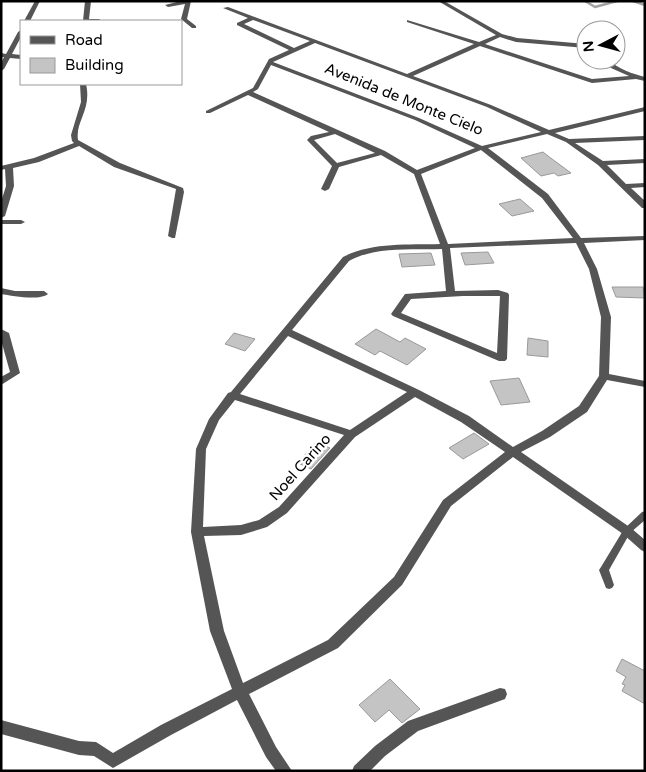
<svg xmlns="http://www.w3.org/2000/svg" width="646" height="772" font-family="'Varela Round',sans-serif">
<style>
.lines{fill:none;stroke-linecap:round;stroke-linejoin:round}
.stream{stroke:#a3a3a3;stroke-width:2.5}
.building{fill:#c4c4c4;stroke:#999}
.service{fill:#555;fill-rule:evenodd}
.minor{fill:#555;fill-rule:evenodd}
.labels{text-anchor:middle;dominant-baseline:central;stroke-width:5;stroke-linejoin:round;paint-order:stroke}
.street-label{font-size:15px;fill:#000;stroke:#fff}
</style>
<rect width="100%" height="100%" fill="#fff"/>
<g class="lines">
<path class="stream" d="M585,1L595,7L617,1
M633,1L645,5"/>
</g>
<path class="building" d="M543,152L548,156L571,173L558,176L554,173L541,176L521,158Z
M520,199L534,211L512,216L499,204Z
M488,252L494,263L465,265L461,253Z
M431,253L435,265L402,267L399,254Z
M612,287H643L645,298L616,297Z
M376,329L400,342L405,338L426,349L407,365L380,351L375,355L355,344Z
M234,333L255,339L245,351L225,344Z
M528,338L548,341V357L527,355Z
M519,378L530,402L501,405L490,381Z
M474,433L489,444L463,459L449,448Z
M316,442L330,448L311,469L298,463Z
M622,659L645,671V704L622,691L625,685L622,684L626,677L616,671Z
M390,679L420,709L402,723L389,710L375,722L359,705Z"/>
<g class="lines">
<path class="service" d="M645,511V520L630,533L609,570L614,585L612,588L609,589L606,588L599,570L601,567L624,529L642,512Z"/>
<path class="minor" d="M35,1H40L30,21H24Z
M85,1H91L89,19H99L102,21H83Z
M181,1H191L187,19L196,26V28H192L181,19L185,4L168,7L165,5Z
M438,1H444L502,34L517,38L586,44V48L516,42L500,37L485,44L592,79L629,76L611,68L603,60H609C618,69 633,74 645,77V81L636,79L592,83L480,46L413,76L491,105L549,130L645,107V111L555,133L569,139L645,136V140L575,143L603,161L645,159V163L607,165L626,184L645,183V187L631,188L645,201V208H642L598,165L566,142L547,134L488,148L548,194L581,238L645,236V240L584,243L597,269L611,317L609,374L645,381V387L607,380L587,412L550,437L521,452L631,528L645,540V552L641,550L623,534L513,457L451,506L402,585L338,648L249,694L276,747L292,771H276L266,757L237,700L171,735L113,768L94,756L79,755L1,734V720L79,741L96,742L113,753L161,725L232,689L210,631L191,532L196,449L209,419L228,393L231,392L343,257C372,242 408,245 440,244L414,174L381,155L339,167L329,189L325,191L321,189L332,166L307,140L311,136L329,132L248,95L210,113H206V111L253,88L269,59L289,50L237,25V23L248,18L223,8L228,7L407,74L474,44L407,22V20L479,42L496,35ZM253,20L310,41L294,48L244,24ZM315,43L487,107L541,132L482,146L419,118L273,62ZM271,65L415,120L475,148L417,170L385,151L253,92L258,89ZM335,134L375,153L337,163L314,140ZM481,150L542,198L573,238L448,244L421,174ZM576,243L589,269L601,317L599,376L579,406L542,431L513,447L469,416L419,390L292,330L349,261C376,246 412,250 442,249L446,291L405,294L391,314L393,316L499,361H505L507,359L509,295L508,293L498,290L455,291L450,248ZM463,296H500L497,353L401,313L411,299ZM288,336L407,392L350,430L240,394ZM415,397L461,422L505,452L443,500L394,577L328,640L243,683L224,631L204,536L241,535L267,527L287,513L355,437ZM235,400L344,435L279,507L259,520L241,525L203,527L206,449L219,420Z
M21,30V37L12,54L21,55V59L10,58L4,69L1,71V63L4,57H1V53L6,54L18,32Z
M80,84H86C92,110 75,121 78,140L120,163L183,188L184,192L175,238H172L168,236L176,189L114,167L79,146L39,162L13,168L14,186L5,216L1,218V202L6,186L5,169L1,170V166L34,158L74,143L72,141L71,135L81,102Z
M1,220H21L25,222L21,224H1Z
M1,288L15,291H44L48,294C39,301 13,296 1,294Z
M1,329L9,333L20,373L1,385V377L10,372L1,340Z
M500,688L505,689L507,694L505,699L418,731L385,756L370,771H352L354,766L375,746L408,721Z"/>
</g>
<g class="labels">
<g class="street-label">
<text transform="translate(404 99) rotate(22)">Avenida de Monte Cielo</text>
<text transform="translate(300 467) rotate(-48)">Noel Carino</text>
</g>
</g>
<rect width="646" height="772" fill="none" stroke="#000000" stroke-width="5"/>
<rect x="20" y="20" width="162" height="65" fill="#ffffff" stroke="#999999"/>
<rect x="30" y="36" width="25" height="8" fill="#555555" stroke="#999999"/>
<text x="65" y="45" font-size="15" fill="#000000">Road</text>
<rect x="30" y="58" width="25" height="15" fill="#c4c4c4" stroke="#999999"/>
<text x="65" y="70" font-size="15" fill="#000000">Building</text>
<g transform="translate(601 45) rotate(264)"><circle r="24" fill="#ffffff" stroke="#999999"/>
<path d="M0-4L9 19L0 12L-9 19Z" fill="#000000"/>
<text y="-8" font-size="14" font-weight="bold" text-anchor="middle" fill="#000000">N</text>
</g>
</svg>
